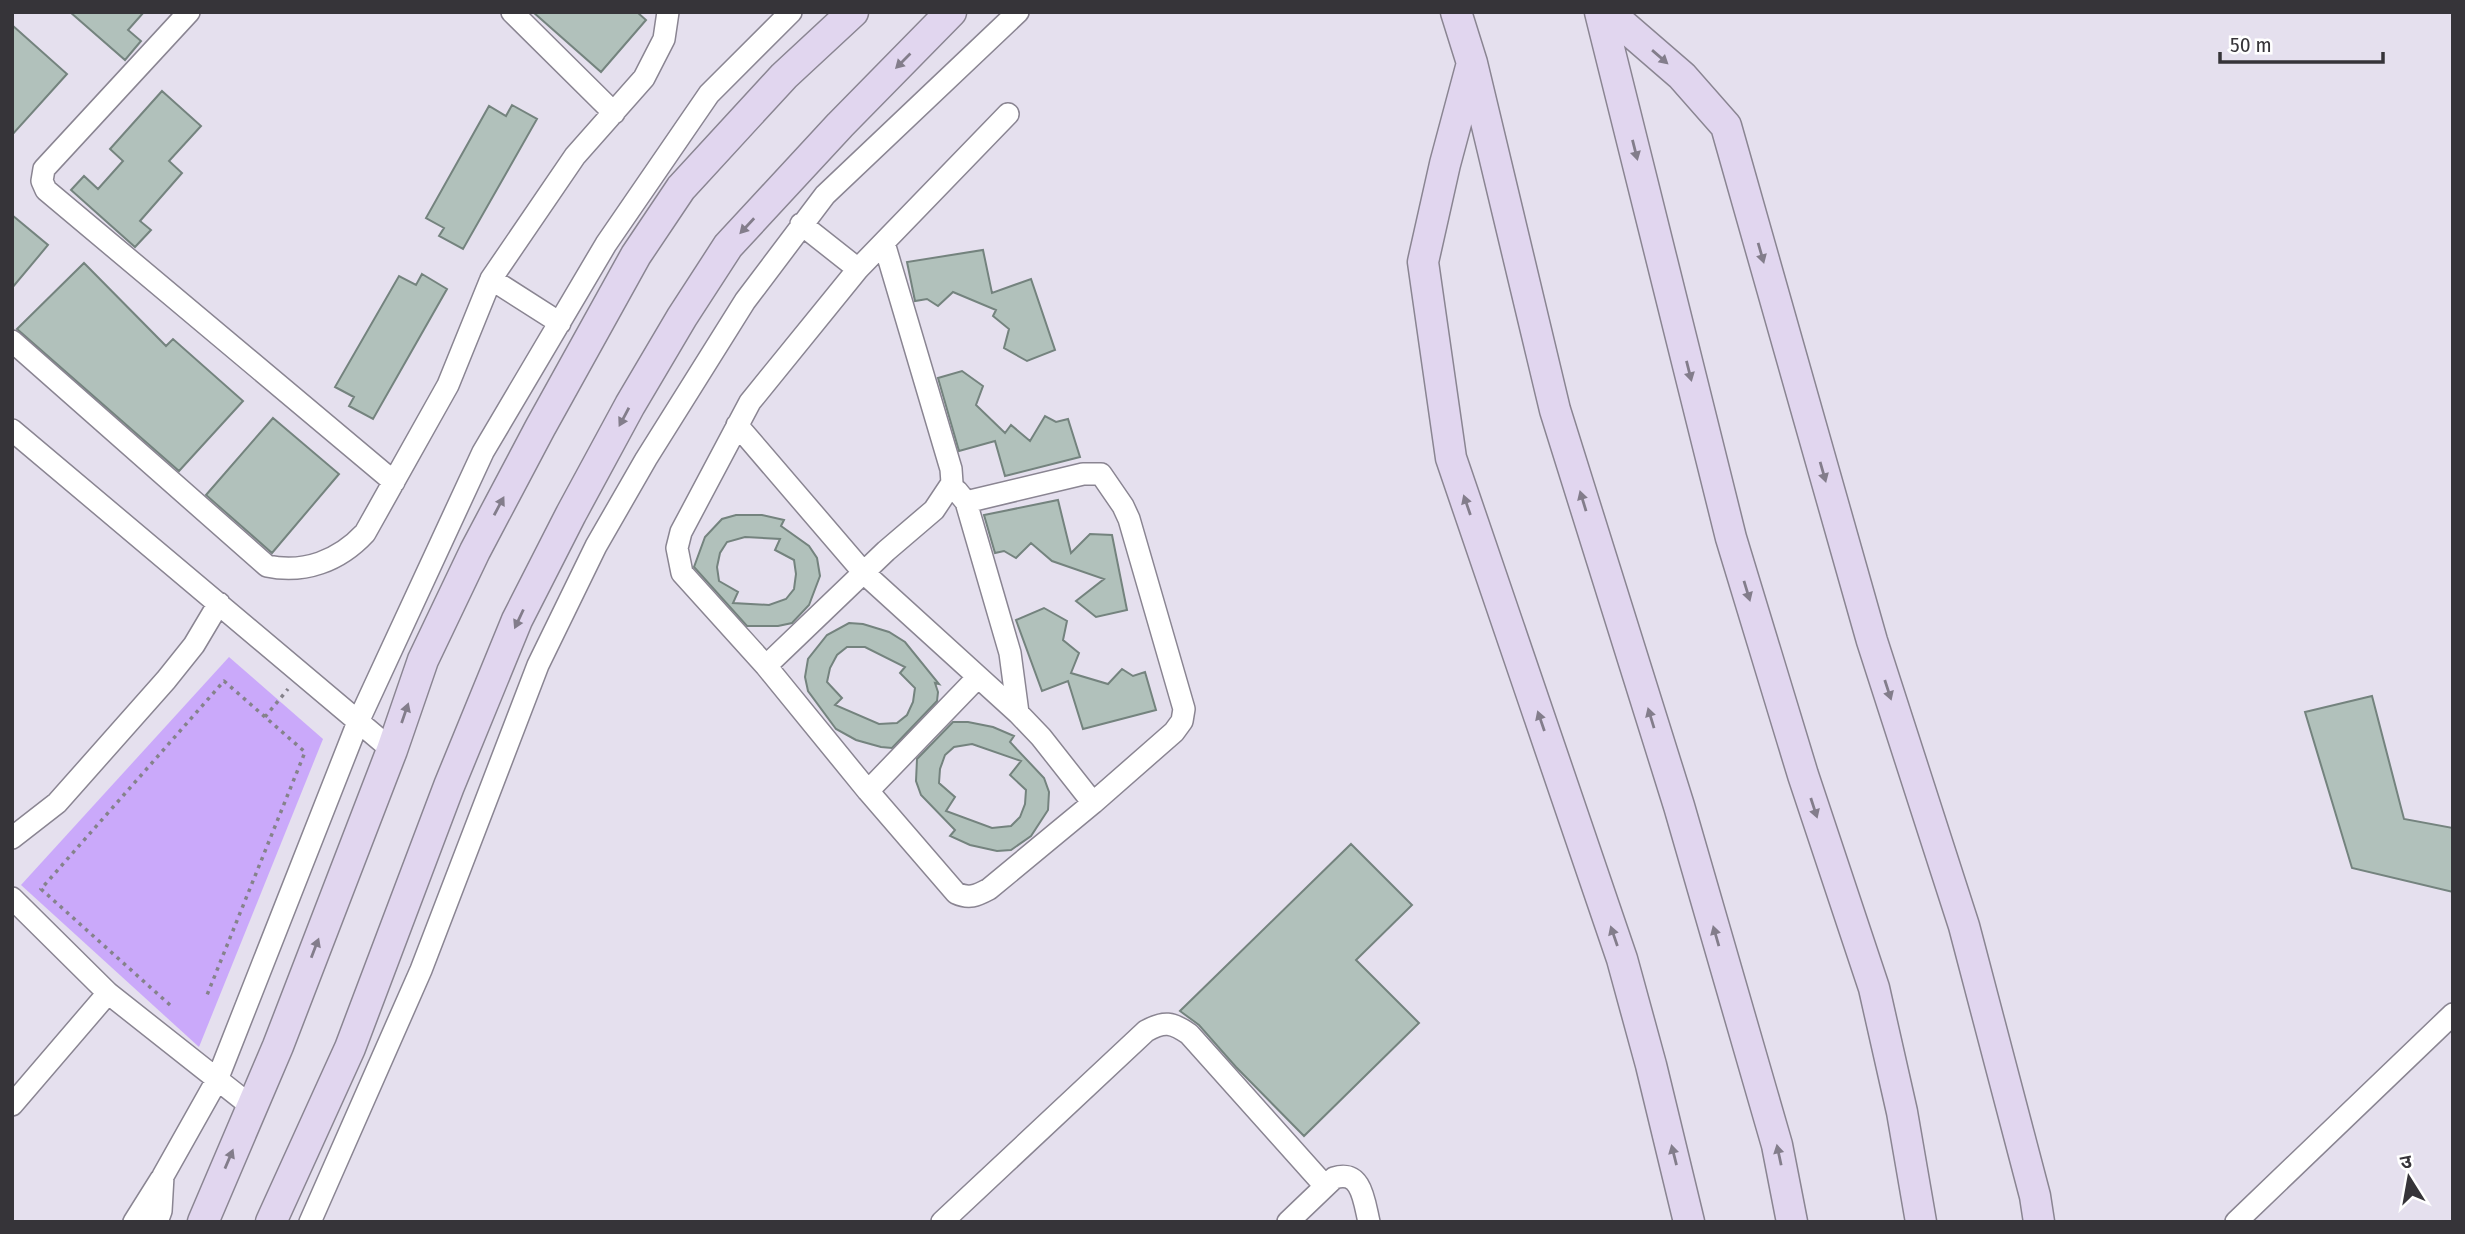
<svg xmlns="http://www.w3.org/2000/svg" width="2465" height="1234" font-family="'Fira Sans Condensed','Noto Sans Devanagari',sans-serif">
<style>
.green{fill:#caa9fa}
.building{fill:#b1c1bb;stroke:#74837e;stroke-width:2;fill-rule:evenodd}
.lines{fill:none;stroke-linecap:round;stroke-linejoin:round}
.street-casing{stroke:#8a8592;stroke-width:24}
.secondary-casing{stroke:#8a8592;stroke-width:33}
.path{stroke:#85828b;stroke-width:3.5;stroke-dasharray:3.5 5;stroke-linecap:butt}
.street{stroke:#fff;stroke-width:21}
.secondary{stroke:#e1d6ef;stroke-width:30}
.oneway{fill:#837d8b}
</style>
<rect width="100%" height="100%" fill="#e5e0ee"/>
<path class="green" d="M229,657L323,739L199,1047L21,885Z"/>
<path class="building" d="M70,12H144L128,30L141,41L125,60Z
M533,12H637L646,20L601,72Z
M12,25L67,74L12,135Z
M162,91L201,126L169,161L182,173L140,221L151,230L135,247L71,190L84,176L98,189L123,161L110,149Z
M512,105L537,119L463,249L439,236L444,228L426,218L489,106L506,116Z
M12,215L48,245L12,288Z
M983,250L992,293L1031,279L1055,350L1027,361L1004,348L1009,329L993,316L996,310L953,292L938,306L927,299L915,301L907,262Z
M84,263L166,346L173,339L243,401L179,471L17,329Z
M422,274L447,289L373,419L349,406L354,397L335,387L399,276L416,285Z
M962,371L983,386L976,405L1005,433L1011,425L1030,441L1045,416L1056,422L1068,419L1080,457L1005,476L995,441L959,451L938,378Z
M273,418L339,474L272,553L206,495Z
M1058,500L1071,553L1090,534L1112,535L1127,610L1096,617L1076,601L1104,579L1052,561L1031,543L1016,558L1004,551L995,553L984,515Z
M736,515H762L784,520L781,526L809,546L817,558L820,576L809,605L792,623L778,626H747L694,567L705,537L722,519ZM745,537L780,539L775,550L794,560L796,574L794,589L786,599L769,605L733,603L738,592L719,581L717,567L720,553L727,542Z
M1044,608L1067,621L1063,640L1079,653L1071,673L1108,684L1122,669L1133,676L1145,672L1156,710L1083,729L1068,681L1042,691L1016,620Z
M849,623L863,624L889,632L905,642L939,684L935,683L938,692L937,701L892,748L881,747L856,740L836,729L808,691L805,677L808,659L827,635ZM847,647H865L905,667L900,673L915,688L913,702L907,715L897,723L879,724L835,705L842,698L827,682L830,668L837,655Z
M2372,696L2404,819L2453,828V892L2352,868L2305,712Z
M953,722H968L993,727L1014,736L1010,742L1044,778L1049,792L1048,810L1031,836L1011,850L997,851L970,845L950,836L955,830L921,795L916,781L917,759ZM972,744L1021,761L1010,775L1026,790L1025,804L1020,817L1011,826L992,828L946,811L955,797L939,783L940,769L945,755L954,747Z
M1351,844L1412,905L1356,960L1419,1023L1304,1136L1236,1067L1199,1025L1180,1011Z"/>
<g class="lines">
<g class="street-casing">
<path id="street" d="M189,12L44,169L42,181L46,190L394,482
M512,12L614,113
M801,224L858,269
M491,279L560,323
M12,341L267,566C304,574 339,561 365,533L448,385L491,279L575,156L644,78L664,39L668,12
M737,425L864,573L1018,713L1041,737L1093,803
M12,430L392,750
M957,491L966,502L1010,653L1018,713
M966,502L1083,474H1101L1123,506L1129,519L1184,709L1182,721L1174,732L1093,803L989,889C976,896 969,899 956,893L868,791L766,666L682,573L677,548L681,532L750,402L858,269L1008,114
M766,666L886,551L934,510L952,483L951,469L884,243
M868,791L978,677
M12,838L57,803L166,680L194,645L219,603
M12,898L108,993L251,1106
M12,1105L108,993
M134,1222L161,1179
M157,1222L161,1211L163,1176L217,1080L358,722L483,452L606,244L709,94L791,12
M310,1222L421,970L538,665L596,546L646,459L745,301L825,195L1018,12
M942,1222L1146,1031C1164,1021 1172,1022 1189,1034L1325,1186
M1288,1222L1334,1178C1362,1169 1364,1201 1369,1222
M2236,1222L2453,1014"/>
</g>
<g class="secondary-casing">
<path id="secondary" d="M1456,12L1472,63L1555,410L1679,806L1777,1145L1792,1222
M1600,12L1731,538L1803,775L1874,988L1902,1112L1921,1222
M1608,12L1682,76L1726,126L1872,641L1964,926L2035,1196L2039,1222
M1471,67L1445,164L1423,262L1451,458L1622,959L1651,1065L1689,1222
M203,1222L278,1046L392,750L423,660L475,551L540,428L636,255L681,188L784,76L853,12
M271,1222L350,1048L449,786L517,620L571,514L630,405L682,317L728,246L840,125L951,12"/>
</g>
<path class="path" d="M265,717L288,689
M170,1005L41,889L224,681L305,752L207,995"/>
<use href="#street" class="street"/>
<use href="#secondary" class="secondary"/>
</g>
<defs><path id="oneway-solid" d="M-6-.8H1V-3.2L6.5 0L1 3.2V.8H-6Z" transform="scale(1.75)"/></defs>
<g class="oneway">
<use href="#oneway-solid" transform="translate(1660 57) rotate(41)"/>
<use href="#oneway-solid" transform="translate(903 61) rotate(135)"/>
<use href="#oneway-solid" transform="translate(1635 150) rotate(76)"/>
<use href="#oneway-solid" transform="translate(747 226) rotate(133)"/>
<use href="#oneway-solid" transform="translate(1761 253) rotate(74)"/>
<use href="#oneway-solid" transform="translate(1689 371) rotate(76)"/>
<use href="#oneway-solid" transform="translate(624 417) rotate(118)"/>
<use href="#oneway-solid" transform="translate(1823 472) rotate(74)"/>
<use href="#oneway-solid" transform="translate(1583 501) rotate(-107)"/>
<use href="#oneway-solid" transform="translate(1467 505) rotate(-109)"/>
<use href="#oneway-solid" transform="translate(499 506) rotate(-62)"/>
<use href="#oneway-solid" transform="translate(1747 591) rotate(73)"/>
<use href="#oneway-solid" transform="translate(519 619) rotate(115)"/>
<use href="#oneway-solid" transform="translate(1888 690) rotate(72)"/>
<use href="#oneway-solid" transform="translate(405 713) rotate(-71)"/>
<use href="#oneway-solid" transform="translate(1651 718) rotate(-107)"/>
<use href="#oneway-solid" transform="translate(1541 721) rotate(-109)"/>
<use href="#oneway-solid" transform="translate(1814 808) rotate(72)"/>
<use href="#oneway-solid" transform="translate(1614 936) rotate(-109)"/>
<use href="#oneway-solid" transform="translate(1716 936) rotate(-106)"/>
<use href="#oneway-solid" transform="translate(315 948) rotate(-69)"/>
<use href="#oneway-solid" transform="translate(1674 1155) rotate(-104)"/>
<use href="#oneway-solid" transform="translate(1779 1155) rotate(-102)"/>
<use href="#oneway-solid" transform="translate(229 1159) rotate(-67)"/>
</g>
<rect width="2465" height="1234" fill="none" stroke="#363439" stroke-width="28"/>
<g transform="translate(2409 1178) rotate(349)" stroke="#ffffff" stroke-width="5" paint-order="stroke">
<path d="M0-5L12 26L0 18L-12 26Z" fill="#363439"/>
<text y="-10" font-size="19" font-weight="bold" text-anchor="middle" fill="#363439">उ</text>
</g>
<path d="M2220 52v10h163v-10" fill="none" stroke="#363439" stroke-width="3.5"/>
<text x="2230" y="52" font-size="21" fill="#363439" stroke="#ffffff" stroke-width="5" paint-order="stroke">50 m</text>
</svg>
